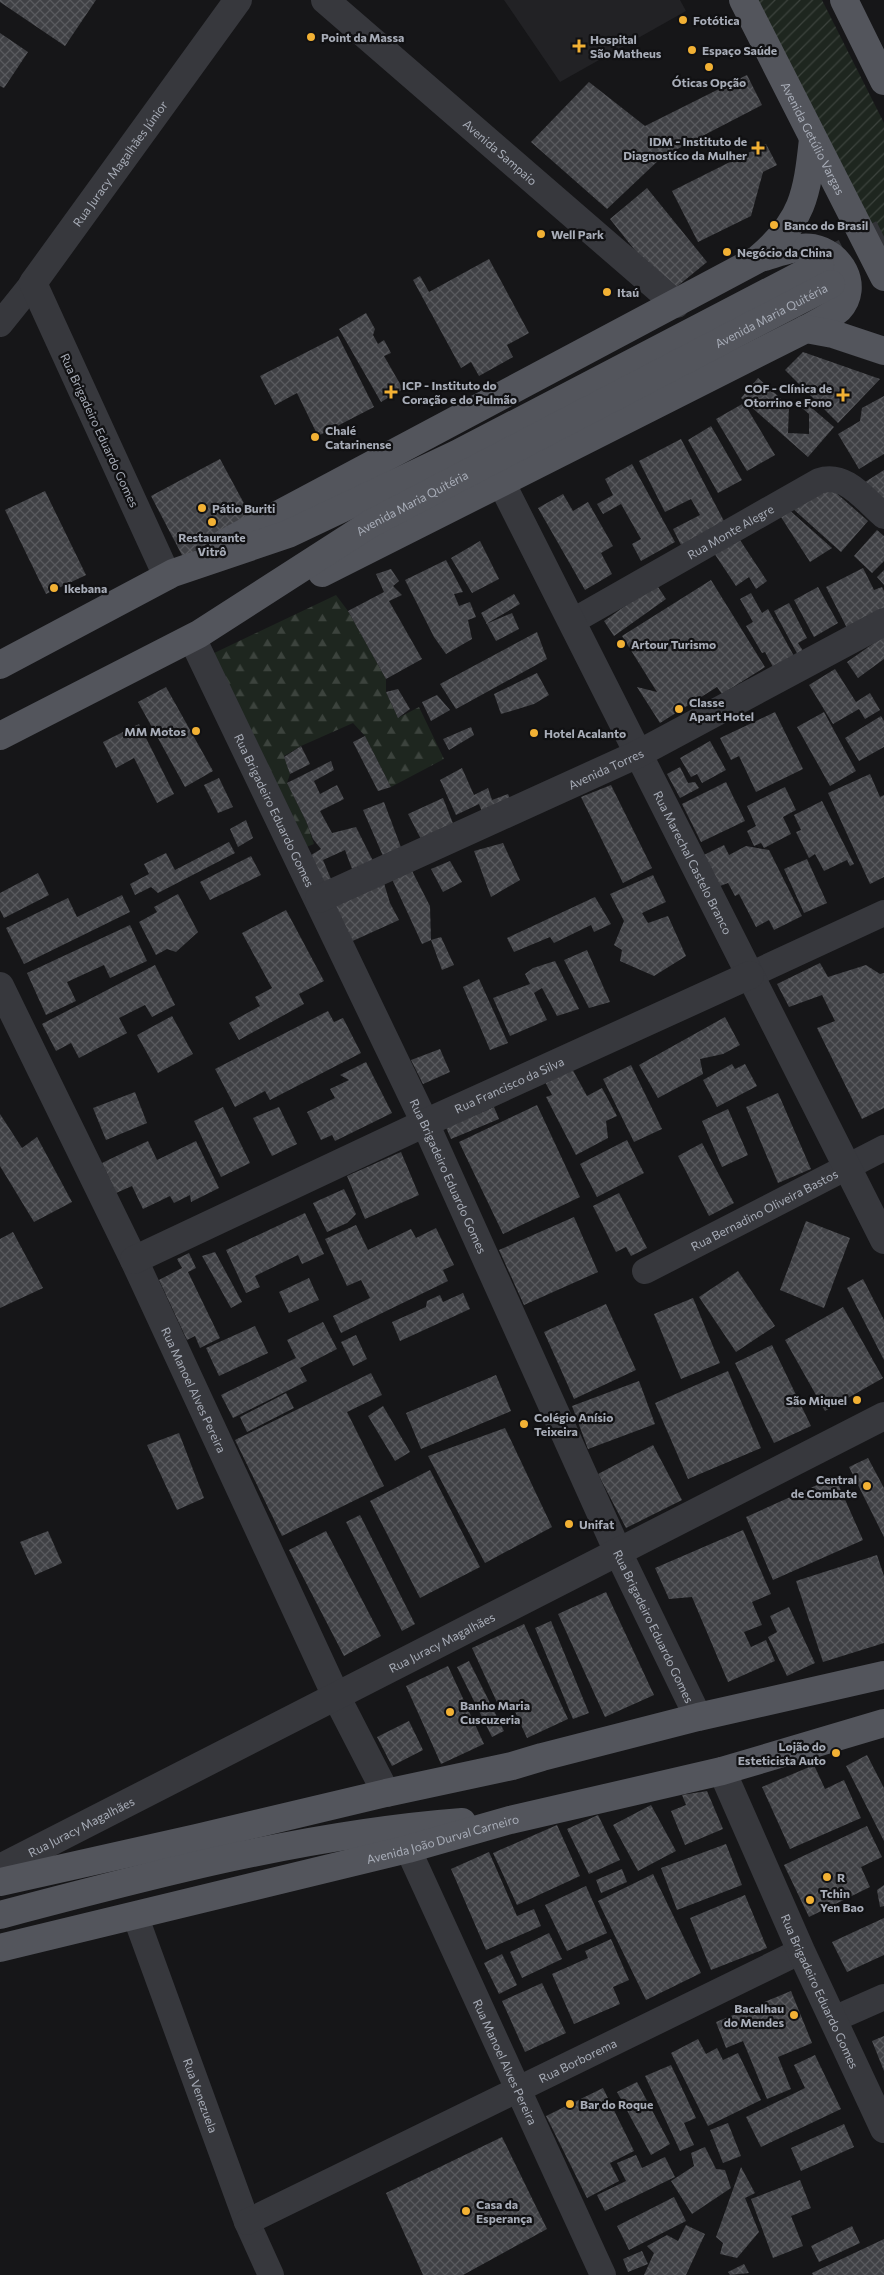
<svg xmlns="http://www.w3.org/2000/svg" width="884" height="2275" font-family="Commissioner,sans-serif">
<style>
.built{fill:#222225}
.forest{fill:url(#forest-firs)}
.garden{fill:url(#garden-furrows)}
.building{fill:url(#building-cross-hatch)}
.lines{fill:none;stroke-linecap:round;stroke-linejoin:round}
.primary-tunnel{stroke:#333438;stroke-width:28;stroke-dasharray:28 14;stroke-linecap:butt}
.minor{stroke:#37383d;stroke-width:26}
.tertiary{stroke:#37383d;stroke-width:28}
.primary{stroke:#53555c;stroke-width:28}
.poi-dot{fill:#f2b134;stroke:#111113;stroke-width:2}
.labels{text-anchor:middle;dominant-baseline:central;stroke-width:4.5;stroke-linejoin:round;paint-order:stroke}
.poi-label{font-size:12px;font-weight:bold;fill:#a8adb8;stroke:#111113;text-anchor:start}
.street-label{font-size:12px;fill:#a8adb8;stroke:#111113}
</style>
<defs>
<pattern id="forest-firs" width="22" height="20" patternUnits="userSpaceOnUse" patternTransform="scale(1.25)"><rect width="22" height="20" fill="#1e261f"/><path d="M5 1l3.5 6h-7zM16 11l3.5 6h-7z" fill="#3c433d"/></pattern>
<pattern id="garden-furrows" width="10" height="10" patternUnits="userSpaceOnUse" patternTransform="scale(1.25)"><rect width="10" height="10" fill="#1e261f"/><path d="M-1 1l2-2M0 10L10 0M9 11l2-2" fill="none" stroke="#3c433d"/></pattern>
<pattern id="building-cross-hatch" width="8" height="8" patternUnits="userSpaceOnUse" patternTransform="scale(1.25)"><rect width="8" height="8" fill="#404145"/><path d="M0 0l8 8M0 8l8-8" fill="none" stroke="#595a5e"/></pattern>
</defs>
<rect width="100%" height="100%" fill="#161618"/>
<path class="built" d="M504,0H680L686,11L560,82Z"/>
<path class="forest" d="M336,595L348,611L386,679V692L398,718L419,707L444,759L391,787L365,736L353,723L301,746L284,756L290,774L287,783L306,821L314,844L301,849L210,655Z"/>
<path class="garden" d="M755,0H822L884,123V249Z"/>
<path class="building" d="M0,0H96L65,46L0,2Z
M0,33L28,52L4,88L0,86Z
M747,75L762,105L662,157L607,209L531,142L589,82L645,126Z
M766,144L777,165L763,172L751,216L698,242L672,191Z
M647,188L707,262L669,293L610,219Z
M489,259L529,333L507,345L513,357L479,376L471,362L461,368L413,280L420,276L429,292Z
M366,313L375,329L373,335L378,344L384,340L391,353L384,356L403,389L381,402L339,329Z
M338,336L374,407L318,436L297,393L275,405L260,376Z
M803,352L880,379L838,423L785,370Z
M758,378L789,406L788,433L809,434V414L802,408L806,403L834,427L808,457L741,398Z
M884,396V454L859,469L838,434L860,421L862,408Z
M744,403L775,455L747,471L716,419Z
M711,426L742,480L718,493L688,440Z
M681,439L725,523L681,545L673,529L700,515L691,499L665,512L639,461Z
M220,459L253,520L183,557L151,496Z
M632,464L675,542L641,561L632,544L641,539L621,504L603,514L597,504L613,495L605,479Z
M884,470V498L875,504L862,484Z
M826,484L868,521L841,552L792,508Z
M45,491L86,575L46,594L5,510Z
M563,494L573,511L588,502L613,546L601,553L612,574L585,590L538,508Z
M787,508L832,548L810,562L779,514Z
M877,530L884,536V561L872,573L854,556Z
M738,537L767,581L756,589L749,577L736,586L714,553Z
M480,541L499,579L472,593L451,558Z
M446,560L463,592L454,594L459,606L470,602L476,617L468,620L472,639L446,654L434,637L405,580Z
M863,568L874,590L882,587L884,591V611L848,630L826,587Z
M391,569L399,581L393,586L402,595L389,601L422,659L386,679L348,611L384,592L376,574Z
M884,570V585L877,577Z
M711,580L765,667L722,694L717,687L660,723L637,687L657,692L622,636Z
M656,584L666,599L614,636L604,621Z
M818,587L838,623L814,637L794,600Z
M751,593L762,613L768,609L794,656L773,667L765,652L762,653L746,626L753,622L740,599Z
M514,594L520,604L486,624L512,613L519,629L496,641L481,613Z
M789,603L807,638L798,643L805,654L799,657L774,611Z
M537,632L547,659L456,709L440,684Z
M884,636V659L858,678L847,662Z
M835,669L856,702L870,693L880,710L865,719L859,709L833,724L809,685Z
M537,673L549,695L534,704L501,714L494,694Z
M166,687L213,771L185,787L138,702Z
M398,689L410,709L398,718L386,692Z
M437,695L450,710L431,721L422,702Z
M775,712L803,769L756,792L739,756L731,760L720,738Z
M824,712L856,771L830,786L797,727Z
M881,716L884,721V747L859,761L845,738Z
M139,724L174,794L157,803L134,758L116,768L103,742Z
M471,727L474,735L449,750L443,739Z
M365,736L391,787L378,791L353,742Z
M710,741L726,770L702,783L697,774L691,777L680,758Z
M301,746L310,764L290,774L284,757Z
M331,761L334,770L314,781L320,794L337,785L344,799L320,811L332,833L356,827L373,861L352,869L345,850L323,860L331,879L318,886L308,857L321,849L313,839L306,821L287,783Z
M680,767L688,783L695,782L699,788L680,798L667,774Z
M462,768L474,795L488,788L492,800L508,794L512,803L484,817L479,804L456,815L440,780Z
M870,774L880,797L884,795V877L870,884L828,793Z
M219,778L233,807L218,813L204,785Z
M726,782L745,821L701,842L682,804Z
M611,785L652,868L623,883L581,797Z
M785,787L796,810L783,817L791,834L764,848L761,843L754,846L747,831L756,826L747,806Z
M443,798L454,826L422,841L408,814Z
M822,801L854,864L850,866L847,860L824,871L815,854L809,858L796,832L801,830L794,815Z
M384,802L402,850L383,856L363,810Z
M246,820L253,838L238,847L230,829Z
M229,842L235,853L158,893L151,887L135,895L130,884L149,874L144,864L166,853L175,870Z
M503,843L520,880L491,897L474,851Z
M724,845L729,855L746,846L769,850L802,916L774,930L769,920L756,927L739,894L735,896L728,883L720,886L704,855Z
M251,856L261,875L210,900L200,882Z
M807,859L827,903L804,913L784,869Z
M450,861L462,882L443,892L431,869Z
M410,867L430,906L431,940L422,944L391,877Z
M38,873L49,895L4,918L0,910V893Z
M653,875L666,902L642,913L648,923L668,916L686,956L654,976L620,961L622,950L614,945L624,921L610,894Z
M383,880L390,903L399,920L346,944L330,904Z
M178,894L198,932L176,952L167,949L156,955L139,922L157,912L154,907Z
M122,895L130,912L24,964L6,928L68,898L77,917Z
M595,897L611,924L594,932L591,925L554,943L550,937L514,952L507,938Z
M286,910L324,981L299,994L304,1004L239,1040L229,1023L260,1006L255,997L272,988L242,933Z
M130,925L147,961L110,978L104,965L67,982L76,1001L46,1015L27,973Z
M441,937L454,965L442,970L431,940Z
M587,950L610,1002L589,1008L564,960Z
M555,961L579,1009L557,1016L542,988L534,993L547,1020L510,1036L493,998L530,984L525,974L533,968Z
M820,963L828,977L866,965L880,974L884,973V1108L862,1119L817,1028L835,1021L822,995L789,1007L777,984Z
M155,965L175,1005L152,1017L145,1005L119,1018L127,1033L79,1058L71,1043L56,1051L42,1024Z
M479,979L508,1043L490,1050L463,987Z
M328,1011L334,1022L343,1018L361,1053L270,1100L265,1091L235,1107L215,1069Z
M172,1016L193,1054L158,1073L137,1035Z
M725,1017L740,1045L723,1054L700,1059L703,1074L658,1098L639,1065Z
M440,1049L450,1072L423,1084L411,1060Z
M366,1062L392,1113L335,1141L332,1135L321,1140L307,1112L335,1098L330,1089L349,1080L340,1075Z
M732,1064L735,1069L745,1064L757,1086L717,1107L703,1080Z
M570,1065L587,1096L602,1088L617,1116L606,1121L608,1138L576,1155L546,1097L552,1095L543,1078Z
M631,1065L662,1129L634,1142L603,1079Z
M135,1092L147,1123L106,1140L93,1108Z
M778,1093L811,1169L778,1183L746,1107Z
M537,1105L580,1197L503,1234L459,1142Z
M223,1107L250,1163L221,1177L194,1121Z
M279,1107L297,1144L272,1156L253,1118Z
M494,1107L499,1119L451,1139L444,1123L466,1119Z
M728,1109L748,1155L722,1167L702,1121Z
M0,1114L22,1148L37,1137L72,1202L34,1222L0,1166Z
M627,1140L644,1173L597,1197L580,1164Z
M148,1141L157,1160L196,1141L219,1188L191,1202L190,1195L174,1203L170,1196L143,1209L132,1186L116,1193L102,1163Z
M702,1143L734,1203L709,1216L678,1156Z
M401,1152L419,1195L365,1219L347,1176Z
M344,1189L356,1214L347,1223L327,1232L313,1203Z
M619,1193L647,1248L631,1256L626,1247L616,1252L593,1206Z
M305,1213L324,1254L302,1264L298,1255L255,1276L260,1287L246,1293L226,1250Z
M574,1217L598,1272L524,1305L499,1250Z
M806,1221L850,1238L824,1308L780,1290Z
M356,1225L368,1250L411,1229L416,1238L436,1228L454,1265L443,1270L448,1281L341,1333L333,1316L370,1298L361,1280L347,1286L325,1239Z
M13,1232L43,1288L0,1308V1239Z
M215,1252L242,1302L231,1308L202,1256Z
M189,1253L196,1268L188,1272L220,1338L200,1348L195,1336L187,1340L159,1280L182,1268L177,1259Z
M738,1271L775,1326L736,1352L699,1297Z
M309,1278L319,1300L289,1313L279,1292Z
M863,1279L884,1320V1360L847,1288Z
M463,1293L470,1309L400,1341L392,1322L426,1307L427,1301L440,1295L443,1302Z
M693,1298L720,1363L681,1379L654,1314Z
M606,1304L636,1370L574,1399L544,1332Z
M843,1307L883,1378L825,1411L785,1340Z
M323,1322L337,1349L300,1368L307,1381L233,1418L221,1395L296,1358L287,1340Z
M255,1326L268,1353L219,1376L206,1348Z
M356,1335L367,1359L353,1366L341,1342Z
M772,1345L811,1426L774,1443L735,1363Z
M728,1371L761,1448L688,1479L655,1403Z
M371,1373L382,1395L347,1412L384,1486L282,1536L235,1440Z
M496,1375L511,1411L421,1449L406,1413Z
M639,1381L655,1424L588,1449L572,1406Z
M286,1393L294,1408L247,1432L240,1417Z
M383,1406L410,1452L395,1461L368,1416Z
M505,1428L552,1527L485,1563L428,1456Z
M179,1433L204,1498L177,1510L147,1445Z
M653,1445L682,1500L626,1528L598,1474Z
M868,1458L884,1488V1537L849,1467Z
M430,1470L480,1567L420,1598L370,1501Z
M835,1477L863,1540L773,1580L746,1517Z
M360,1515L415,1624L402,1631L346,1522Z
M743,1530L771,1594L752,1602L762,1625L744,1632L751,1647L766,1640L775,1661L728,1682L692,1597L669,1599L655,1568Z
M48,1531L62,1563L35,1575L20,1542Z
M326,1531L381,1636L344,1656L289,1550Z
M877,1555L884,1576V1643L823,1662L796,1581Z
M606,1592L654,1695L605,1717L558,1614Z
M789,1607L815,1663L787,1676L768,1637L777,1632L770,1616Z
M551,1621L589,1713L573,1719L535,1628Z
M524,1624L568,1719L527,1738L512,1705L501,1711L472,1648Z
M469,1661L504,1731L492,1737L457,1667Z
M448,1666L484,1744L441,1764L406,1686Z
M409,1721L423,1750L392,1766L377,1737Z
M867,1755L884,1788V1841L846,1766Z
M814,1765L825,1789L844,1780L861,1818L790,1849L762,1787Z
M707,1791L723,1829L685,1845L671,1811L686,1805L682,1795Z
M651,1805L676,1851L638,1871L613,1825Z
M598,1815L620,1860L589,1874L567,1829Z
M557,1825L580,1876L517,1905L493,1853Z
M867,1826L882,1857L861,1867L870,1887L809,1917L784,1865Z
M726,1844L742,1885L677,1910L661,1868Z
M489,1852L517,1916L534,1909L541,1926L486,1950L451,1869Z
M622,1869L627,1882L601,1893L596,1880Z
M653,1874L701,1973L646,2000L598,1901Z
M884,1885V1906L880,1907L877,1890Z
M586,1886L607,1933L567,1951L545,1905Z
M745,1895L767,1948L711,1970L690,1918Z
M884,1918V1955L847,1972L832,1942Z
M549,1933L562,1959L522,1978L510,1952Z
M611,1939L629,1980L613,1987L620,2004L574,2024L552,1974L588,1958L585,1951Z
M502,1954L517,1985L499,1994L484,1963Z
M542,1983L566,2033L525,2052L502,2001Z
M791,1991L812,2043L778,2057L791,2089L767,2099L743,2041L726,2048L716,2022Z
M884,2036V2071L872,2041Z
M698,2039L706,2054L717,2048L723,2060L738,2053L761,2100L708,2126L671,2053Z
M815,2055L841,2109L761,2147L746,2117L805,2088L794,2065Z
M671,2065L696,2118L684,2123L694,2145L680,2151L645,2076Z
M637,2082L670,2144L651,2155L617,2092Z
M603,2088L634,2151L610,2163L619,2181L587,2198L546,2116Z
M728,2123L741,2156L723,2163L710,2130Z
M844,2124L854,2147L801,2171L791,2148Z
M502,2137L547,2229L463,2275H423L386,2193Z
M705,2147L716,2169L725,2170L731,2188L692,2214L671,2181L694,2166L691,2153Z
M636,2155L642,2168L665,2157L675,2177L605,2211L597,2195L626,2181L617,2163Z
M741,2167L755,2193L745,2198L759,2232L737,2258L720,2254L723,2243L716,2237Z
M800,2180L811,2208L791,2216L803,2246L773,2258L751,2199Z
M674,2197L686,2221L629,2250L617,2226Z
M686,2225L705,2234L686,2275H644L654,2253L647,2246L667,2235L678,2241Z
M852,2226L860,2243L819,2262L811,2246Z
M884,2239V2275H813L812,2273Z
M642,2251L648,2264L628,2272L623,2259Z
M744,2264L749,2273L730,2275L728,2272Z"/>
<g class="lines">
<path class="primary-tunnel" d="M820,265L884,233"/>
<g class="minor">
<path d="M0,324L33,283"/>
<path id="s1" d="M573,621L819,481C846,472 865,500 884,516"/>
<path d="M750,975L884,913"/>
<path id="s2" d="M645,1271L884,1148"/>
<path id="s3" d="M408,1849L603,2275"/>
<path id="s4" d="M135,1915L247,2222L271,2275"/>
<path d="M834,2019L884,1997"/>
<path id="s5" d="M247,2222L801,1951"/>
</g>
<g class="tertiary">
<path id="s6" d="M325,0L676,304"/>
<path id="s7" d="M502,484L884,1240"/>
<path id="s8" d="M167,576L33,283L238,0"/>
<path id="s9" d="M192,638L425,1123L618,1552L698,1717"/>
<path id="s10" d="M319,899L638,754L884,622"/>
<path id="s11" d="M0,986L134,1260L336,1696L386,1793"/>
<path id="s12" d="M134,1260L425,1123L750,975"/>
<path id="s13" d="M722,1771L801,1951L884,2129"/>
<path id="s14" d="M0,1868L884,1416"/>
</g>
<g class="primary">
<path id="s15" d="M743,0L884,277"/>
<path d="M844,0L884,81"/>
<path d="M760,258C776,254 796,245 813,248C840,253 860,286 839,309C830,317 817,323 806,329"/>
<path d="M223,544L758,259C803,221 807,195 813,139"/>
<path d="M322,573L806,329L833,334L884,351"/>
<path d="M0,665L173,573L288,534L457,454L820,265"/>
<path id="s16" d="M0,736L199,634L370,524L831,284"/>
<path d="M0,1882L197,1838L386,1793L512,1766L542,1757L698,1717L884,1675"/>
<path d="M0,1915C151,1875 305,1834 462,1822"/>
<path id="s17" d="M0,1948L408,1849L510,1820L722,1771L884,1723"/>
</g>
</g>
<g class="poi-dot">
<circle cx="683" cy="20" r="5"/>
<circle cx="311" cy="37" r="5"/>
<path d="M576.5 38.5h5v5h5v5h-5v5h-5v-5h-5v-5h5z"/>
<circle cx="692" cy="50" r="5"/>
<circle cx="709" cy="67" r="5"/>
<path d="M755.5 140.5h5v5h5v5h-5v5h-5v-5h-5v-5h5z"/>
<circle cx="774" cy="225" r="5"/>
<circle cx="541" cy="234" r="5"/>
<circle cx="727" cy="252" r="5"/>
<circle cx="607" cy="292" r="5"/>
<path d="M388.5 384.5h5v5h5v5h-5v5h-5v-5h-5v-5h5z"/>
<path d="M840.5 387.5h5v5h5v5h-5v5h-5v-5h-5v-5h5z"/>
<circle cx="315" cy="437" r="5"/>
<circle cx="202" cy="508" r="5"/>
<circle cx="212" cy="522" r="5"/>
<circle cx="54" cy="588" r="5"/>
<circle cx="621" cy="644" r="5"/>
<circle cx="679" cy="709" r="5"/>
<circle cx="196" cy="731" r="5"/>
<circle cx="534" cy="733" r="5"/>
<circle cx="857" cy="1400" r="5"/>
<circle cx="524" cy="1424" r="5"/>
<circle cx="867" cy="1486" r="5"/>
<circle cx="569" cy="1524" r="5"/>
<circle cx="450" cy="1712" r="5"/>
<circle cx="836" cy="1753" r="5"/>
<circle cx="827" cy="1877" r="5"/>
<circle cx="810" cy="1900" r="5"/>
<circle cx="794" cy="2015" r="5"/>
<circle cx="570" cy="2104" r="5"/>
<circle cx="466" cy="2211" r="5"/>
</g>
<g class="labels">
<g class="poi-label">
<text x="693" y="20">Fotótica</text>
<text x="321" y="37">Point da Massa</text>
<text x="590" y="39">Hospital<tspan x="590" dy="14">São Matheus</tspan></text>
<text x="702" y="50">Espaço Saúde</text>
<text x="709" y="82" text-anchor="middle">Óticas Opção</text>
<text x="747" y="141" text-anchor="end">IDM - Instituto de<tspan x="747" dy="14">Diagnostíco da Mulher</tspan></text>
<text x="784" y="225">Banco do Brasil</text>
<text x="551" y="234">Well Park</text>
<text x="737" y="252">Negócio da China</text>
<text x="617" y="292">Itaú</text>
<text x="402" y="385">ICP - Instituto do<tspan x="402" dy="14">Coração e do Pulmão</tspan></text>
<text x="832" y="388" text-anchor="end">COF - Clínica de<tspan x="832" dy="14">Otorrino e Fono</tspan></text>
<text x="325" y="430">Chalé<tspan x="325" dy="14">Catarinense</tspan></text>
<text x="212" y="508">Pátio Buriti</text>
<text x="212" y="537" text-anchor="middle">Restaurante<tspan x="212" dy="14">Vitrô</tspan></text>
<text x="64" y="588">Ikebana</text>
<text x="631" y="644">Artour Turismo</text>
<text x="689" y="702">Classe<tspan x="689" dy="14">Apart Hotel</tspan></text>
<text x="186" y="731" text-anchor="end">MM Motos</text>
<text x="544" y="733">Hotel Acalanto</text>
<text x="847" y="1400" text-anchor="end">São Miquel</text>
<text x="534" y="1417">Colégio Anísio<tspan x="534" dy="14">Teixeira</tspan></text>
<text x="857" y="1479" text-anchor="end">Central<tspan x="857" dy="14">de Combate</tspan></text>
<text x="579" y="1524">Unifat</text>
<text x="460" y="1705">Banho Maria<tspan x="460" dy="14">Cuscuzeria</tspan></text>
<text x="826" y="1746" text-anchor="end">Lojão do<tspan x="826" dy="14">Esteticista Auto</tspan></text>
<text x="837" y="1877">R</text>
<text x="820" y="1893">Tchin<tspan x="820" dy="14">Yen Bao</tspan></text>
<text x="784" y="2008" text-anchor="end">Bacalhau<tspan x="784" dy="14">do Mendes</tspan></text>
<text x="580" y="2104">Bar do Roque</text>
<text x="476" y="2204">Casa da<tspan x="476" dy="14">Esperança</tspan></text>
</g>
<g class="street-label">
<text stroke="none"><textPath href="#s15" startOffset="155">Avenida Getúlio Vargas</textPath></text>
<text stroke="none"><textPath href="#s6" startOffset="232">Avenida Sampaio</textPath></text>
<text stroke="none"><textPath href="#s8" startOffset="470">Rua Juracy Magalhães Júnior</textPath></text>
<text stroke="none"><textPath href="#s16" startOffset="879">Avenida Maria Quitéria</textPath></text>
<text transform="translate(100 430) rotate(65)">Rua Brigadeiro Eduardo Gomes</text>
<text stroke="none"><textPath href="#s16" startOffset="474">Avenida Maria Quitéria</textPath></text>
<text stroke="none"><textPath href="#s1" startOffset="181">Rua Monte Alegre</textPath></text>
<text stroke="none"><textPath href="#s10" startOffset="315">Avenida Torres</textPath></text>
<text stroke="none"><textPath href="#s9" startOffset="191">Rua Brigadeiro Eduardo Gomes</textPath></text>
<text stroke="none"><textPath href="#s7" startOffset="424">Rua Marechal Castelo Branco</textPath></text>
<text stroke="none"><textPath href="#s12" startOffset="414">Rua Francisco da Silva</textPath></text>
<text stroke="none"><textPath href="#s9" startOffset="596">Rua Brigadeiro Eduardo Gomes</textPath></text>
<text stroke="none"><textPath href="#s2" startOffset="134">Rua Bernadino Oliveira Bastos</textPath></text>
<text stroke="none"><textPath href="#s11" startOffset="448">Rua Manoel Alves Pereira</textPath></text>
<text stroke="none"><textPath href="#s9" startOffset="1091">Rua Brigadeiro Eduardo Gomes</textPath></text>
<text stroke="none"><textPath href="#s14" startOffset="496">Rua Juracy Magalhães</textPath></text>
<text stroke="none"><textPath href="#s14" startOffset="91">Rua Juracy Magalhães</textPath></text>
<text stroke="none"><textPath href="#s17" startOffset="456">Avenida João Durval Carneiro</textPath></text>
<text stroke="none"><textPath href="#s13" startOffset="241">Rua Brigadeiro Eduardo Gomes</textPath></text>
<text stroke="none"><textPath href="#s5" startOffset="368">Rua Borborema</textPath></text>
<text stroke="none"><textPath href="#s3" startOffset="234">Rua Manoel Alves Pereira</textPath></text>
<text stroke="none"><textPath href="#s4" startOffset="192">Rua Venezuela</textPath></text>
</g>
</g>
</svg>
